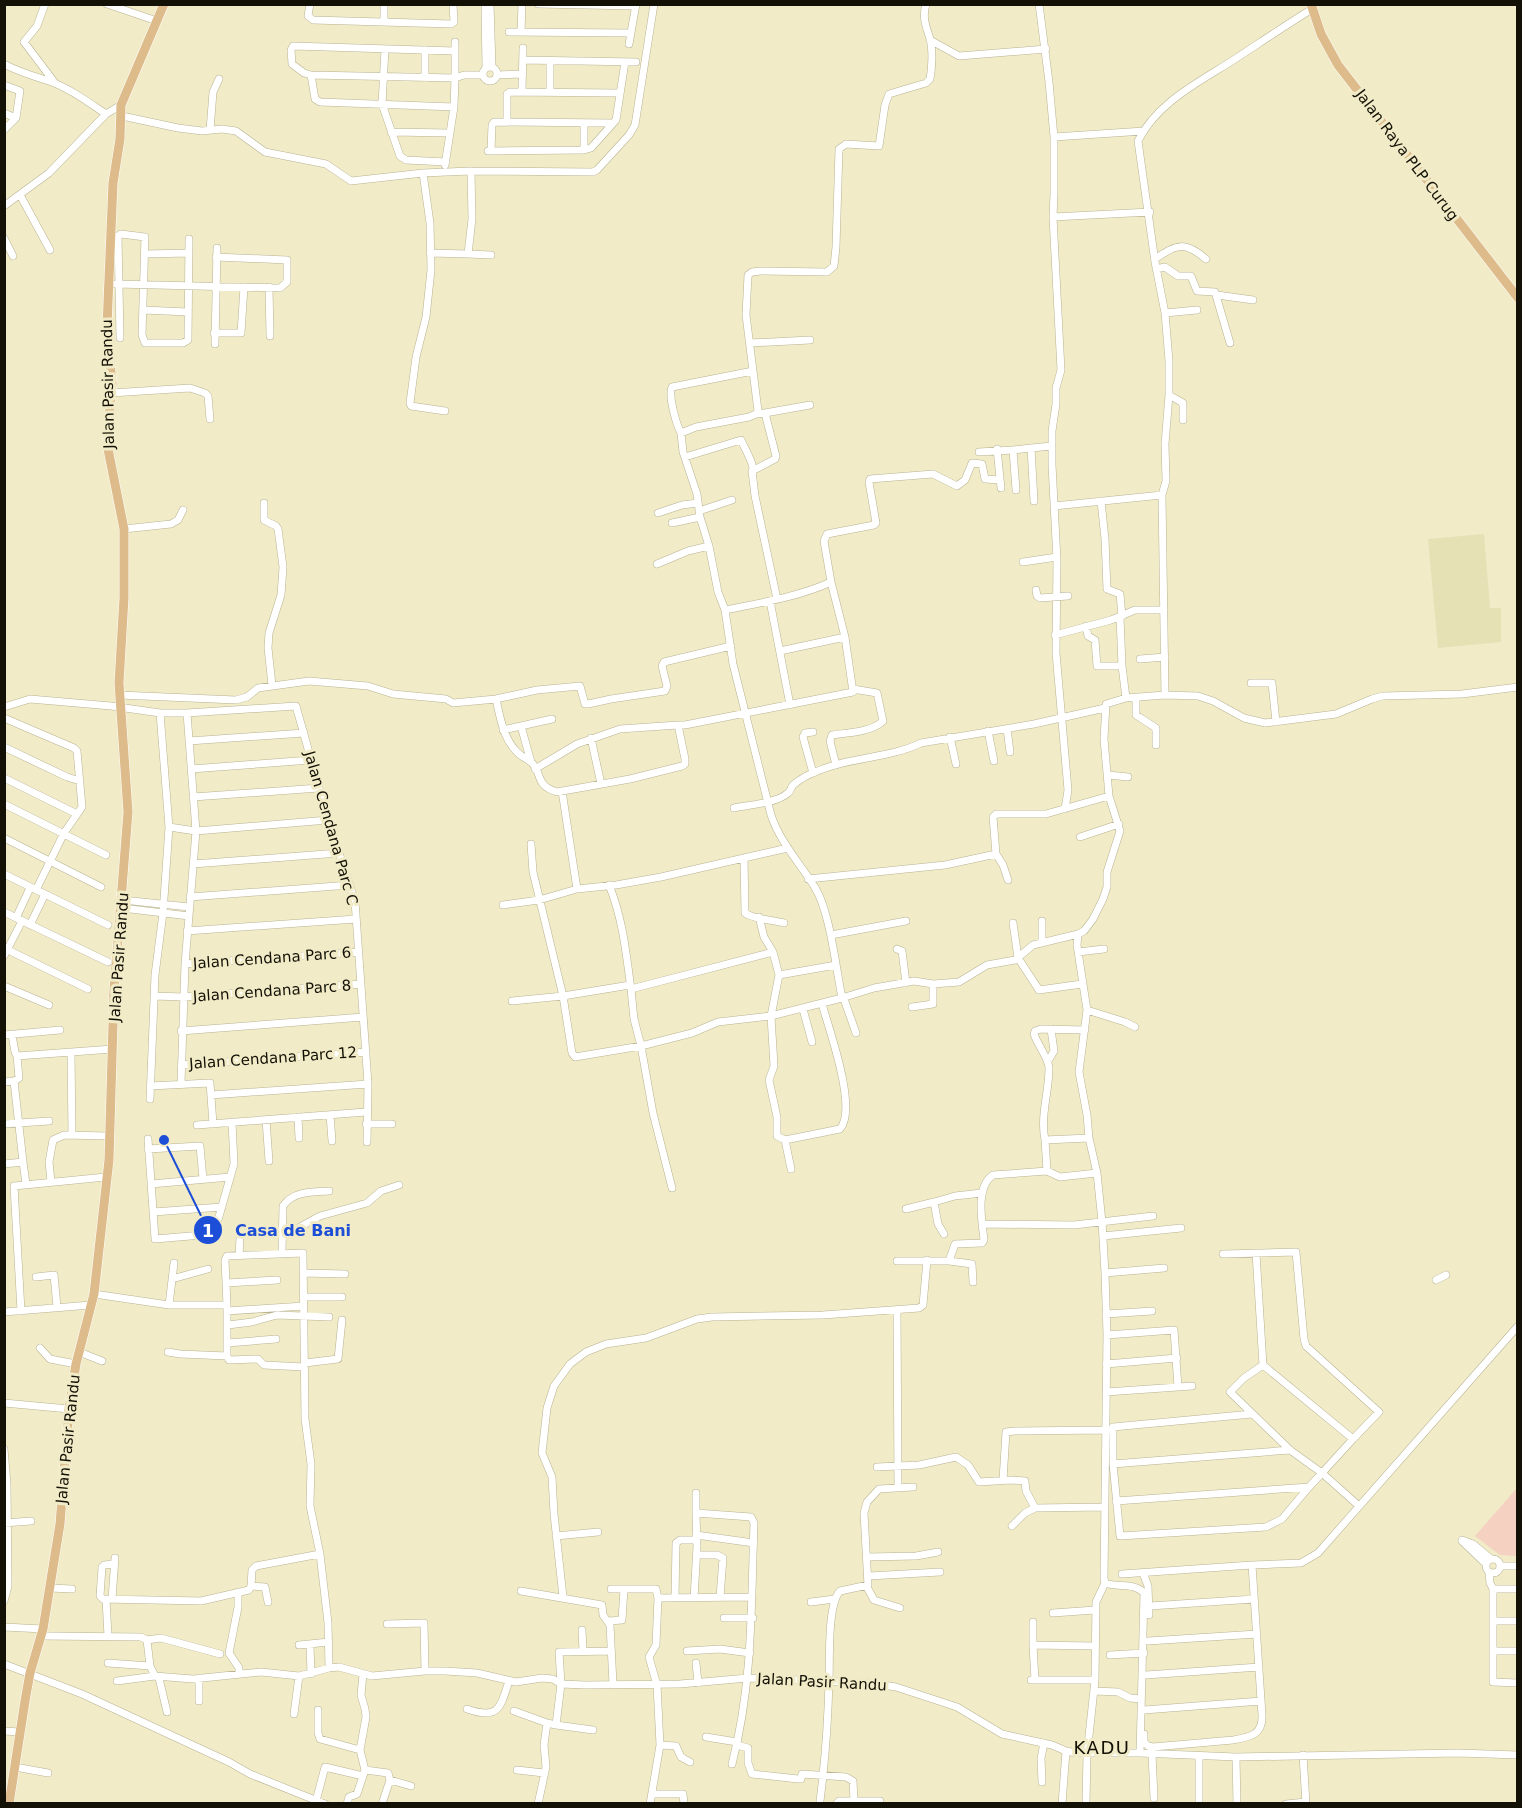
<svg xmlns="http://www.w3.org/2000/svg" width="1522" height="1808" font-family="'DejaVu Sans',sans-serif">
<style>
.built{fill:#e6e0b5}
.green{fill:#f5d1c2}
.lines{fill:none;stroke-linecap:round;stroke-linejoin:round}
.minor-casing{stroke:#b8b392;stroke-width:8}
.major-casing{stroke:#fff;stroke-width:10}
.minor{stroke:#fff;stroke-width:7}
.major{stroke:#ddbb8b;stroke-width:9}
.labels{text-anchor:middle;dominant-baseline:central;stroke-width:6;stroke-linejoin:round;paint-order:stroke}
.street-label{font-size:15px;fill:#131105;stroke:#f1ebc8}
.quarter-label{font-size:18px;letter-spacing:1.5px;fill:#131105;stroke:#f1ebc8}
.leader{fill:none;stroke:#1d4ed8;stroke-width:2}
.callout-dot{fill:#1d4ed8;stroke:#f1ebc8;stroke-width:2}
.mark-label{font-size:18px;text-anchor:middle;font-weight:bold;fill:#fff}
.callout-label{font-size:16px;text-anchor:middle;font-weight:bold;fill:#1d4ed8;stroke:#f1ebc8;stroke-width:6;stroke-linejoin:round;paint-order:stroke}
</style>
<rect width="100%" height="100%" fill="#f1ebc8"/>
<path class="built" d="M1484,534L1490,608H1501V642L1438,648L1428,539Z"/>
<path class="green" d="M1517,1488V1556L1500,1555L1475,1536Z"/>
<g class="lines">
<g class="minor-casing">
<path id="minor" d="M45,4L37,26L24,42L55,83
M107,4L157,21
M310,4L308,16L313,20L451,24L454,22L453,4
M485,4L486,68
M490,4L492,67
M538,4L636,6
M926,4C922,18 926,26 930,39C933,50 932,68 930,79L926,83L889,94L885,105L879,146L846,144L839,149L836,247L834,266L827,272L761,271L752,272L748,275L746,315L758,411L756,414L749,417L696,427L681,433L683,452L697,494L700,517L709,546L718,592L725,610L733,664L771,815C780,842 799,862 814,886C830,910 836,969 842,998L874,988L914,981L933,984
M1039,4L1049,82L1054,137L1144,131
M384,22V4
M509,32L631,33
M521,32L522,4
M930,40L959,56L1046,49
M455,42V78L311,75L304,73L292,64L291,50L293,46L455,51
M629,44L636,4
M385,49L382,104L400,156L406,160L446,162
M425,50V78
M523,60L636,62
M4,64C19,72 33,76 49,81C69,88 88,102 106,114
M483 74a7 7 0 1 1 14 0a7 7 0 1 1-14 0Z
M311,75L315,99L320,102L454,107
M497,75L523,74
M4,85L20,91L16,118L4,130
M522,91L523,48
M550,91V61
M4,113L16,118
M122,116L178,128L202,131L222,129L236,131L265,152L326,164L351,181L423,173L471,171L593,172L597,170L629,135L635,125L654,4
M507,122V94L510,92L620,93
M584,123V150
M210,130L213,92L219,79
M391,132L450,133
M1054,137V193L1053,217L1150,212
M491,150L492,125L494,122L613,123
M488,151L584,150L591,148L616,120L625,62
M445,165L454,107L455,78L464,75H482
M423,173L430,223L431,270L426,317L416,357L410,403L411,406L445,411
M20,195L50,250
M4,206L49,173L106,114L121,105
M1053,217L1061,370L1056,388V404L1052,431V465L1057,560L1056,653L1068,790L1065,809
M4,238L13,256
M430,253L468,254L472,219L471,171
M145,254L189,253
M468,254L491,255
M1155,259C1176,244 1185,241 1206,259
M1156,269L1165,267L1178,276H1191L1197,291L1215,292L1230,343
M116,284L280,288L287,282V260L216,257
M269,287L270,336
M1217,295L1253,300
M143,310L188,312
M1165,313L1197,310
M214,333H241L244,287
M120,338L118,236L121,234L145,237L142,335L145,343H183L188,340L189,239
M750,343L810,340
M215,344L217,248
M111,393L190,388L205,393L208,396L210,419
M1169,395L1183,403V420
M765,413L810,405
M756,414L765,413L776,456L775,459L752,471L755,496L777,599
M681,433C676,424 668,395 672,387L753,371
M997,449L1001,488
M979,452L1013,450
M685,457L741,440C745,449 751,458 753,468
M1016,490L1013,450L1031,448
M1034,501L1031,448L1052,446
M1101,501L1105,539L1107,589L1120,594L1122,616
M264,503V520L276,526L278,529L283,567L281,595L269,633L268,648L272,685
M1054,506L1162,495
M699,511L732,500
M658,513L682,505L698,503
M672,523L700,517
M124,529L171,524L178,520L183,510
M1023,562L1057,557
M657,564L688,551L709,546
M831,582L845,637
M1036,590L1037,596L1040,598L1068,596
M770,601L790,705
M725,610C760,603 798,597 831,582L824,541L827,534L874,525L876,523L869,482L870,479L933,474L957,486L965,480L972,463L982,464L985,479L1000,480
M1120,617L1122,666
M1086,626L1088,636L1095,640L1097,666H1122L1126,698
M1055,635L1111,620L1135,610H1164
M1140,659L1165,657
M1251,683H1272L1276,722
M119,695L236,700L247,697L258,688L309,681L368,686L393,694L446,699L453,703L496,699C500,717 503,737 516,751C520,756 526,758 531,762C543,773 534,785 557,792L630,779L682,766L685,764V759L678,725H685L853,692L845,637L780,651
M1165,695L1198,696L1213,701L1244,718L1265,723L1336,714L1372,699L1383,696L1462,694L1518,687
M1136,697V715L1156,728V745
M496,699L537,690L580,686L585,704H588L611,699L665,691L667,686L662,666L664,662L731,646
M4,707L30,699L111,706L160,713H187L296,706L328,820L355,901L368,1084L367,1142
M4,718L74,748L77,751L82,807L64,833L36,890
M521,726L531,762
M1007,729L1010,752
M503,730L552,719
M988,731L994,761
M813,732L805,733L803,737L813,773
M950,737L956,764
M591,738L601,784
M189,741L304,733
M4,747L67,777L80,781
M836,765L830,741L832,735C847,733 872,732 883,721L877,693L853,689
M191,769L311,760
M535,769L577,744L620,729L678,725
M1108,775L1128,777
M4,778L77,814
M562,791L577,889
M193,797L319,788
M4,804L106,855
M734,808C749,805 777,803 788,793C791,791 791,787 793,785C798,781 807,775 813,773C847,757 888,759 921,743L1034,724L1105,708
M169,827L196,831L328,820
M1080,837L1119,824
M4,838L101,887
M531,844L533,872L563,996L572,1053L575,1057L641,1046L692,1033L718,1022L771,1016L842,998
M996,854L993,817L996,814H1046L1109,796
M744,858L788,848
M193,864L339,853
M4,874L108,925
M808,879L945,865L996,854L1003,865L1008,880
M609,885C623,919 626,953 631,989L773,952L764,937L759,917
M190,897L350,885
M123,900L189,907
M503,905L539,900L577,889L616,885L661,877L744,858L745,913C752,919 773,920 784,923
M122,908L189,916
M4,912L108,962
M16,918L30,888
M1013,923L1018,958L1039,990L1082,984
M30,925L45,894
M187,931L356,919
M831,935L906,921
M1042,942V921
M4,948L88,989
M897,949L902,951L906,983
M773,952L779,975L771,1016L774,1066L769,1080L777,1117V1136L785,1140
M1078,952L1104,949
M4,956L22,921
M185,964L359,952
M779,975L836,965
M4,986L49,1005
M631,989L634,1019L641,1046L653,1113L672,1188
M154,996L183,997L361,984
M844,999L856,1033
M512,1001L563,996L630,985
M912,1007L933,1004V984L959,982L987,965L1015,960L1033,945L1078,934
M803,1009L812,1042
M1087,1010L1125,1022L1135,1027
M1085,1030L1041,1029L1035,1031L1034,1034C1037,1044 1049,1059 1049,1068C1049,1092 1040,1116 1045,1140L1089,1138
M181,1031L363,1017
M4,1035L60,1030
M12,1035L15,1052L17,1056L113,1049
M71,1053L72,1135
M1048,1061L1054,1051L1051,1029
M181,1065L366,1052
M4,1082L14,1081
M181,1084L185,964L196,831L187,713
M150,1086L210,1083L213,1124
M211,1095L368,1084
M150,1099L155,975L163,913L169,827L160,713
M330,1115L332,1141
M298,1117L299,1138
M266,1120L269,1161
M4,1124L49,1121
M366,1124H392
M197,1125L366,1112
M148,1139L155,1239L214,1234L234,1164L232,1122
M1045,1140L1047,1171
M148,1149L200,1146L203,1179
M23,1162L26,1184
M4,1164L23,1162L14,1081L19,1078L17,1056
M791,1169L785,1140L840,1129C858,1109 829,1029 822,1004
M51,1181L49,1162L53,1140L64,1135L108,1136
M151,1184L230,1177
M906,1209L934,1202
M153,1212L222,1207
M983,1224L1074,1225L1153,1216
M944,1234L938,1224L934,1202L955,1196L982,1193
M1103,1236L1181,1228
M282,1237L320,1216L367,1203L381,1191L399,1185
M282,1253L283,1206C293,1191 313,1192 329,1191
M1256,1253L1263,1365
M1223,1254L1296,1252L1304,1339L1306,1346L1379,1412L1353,1439
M239,1255L240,1238
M897,1261H949L955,1244L982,1243L984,1240C982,1222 975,1187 993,1175L1047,1171L1060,1177L1097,1173
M949,1261L972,1264L973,1282
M303,1273L345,1274
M1105,1273L1164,1268
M36,1277L54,1275L57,1307
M172,1279L208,1269
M1436,1280L1446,1275
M227,1283L277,1280
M94,1294L169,1305H227V1356L229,1360L258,1359L264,1365L304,1367
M304,1297H342
M169,1305L174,1263
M227,1305L225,1260L227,1256L303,1253L305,1419L311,1464L310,1506L320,1554L328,1623L329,1668
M897,1310L898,1488
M21,1311L14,1186L106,1177
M227,1311L304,1306
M4,1312L91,1305
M1106,1314L1152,1311
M228,1325L252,1322L277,1315L329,1317
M1107,1335L1174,1330L1178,1387
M228,1343L276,1339
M40,1348L50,1359L76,1364
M79,1352L102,1361
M168,1352L180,1354L227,1356
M305,1363L338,1359L342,1320
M1106,1364L1177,1358
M1106,1392L1192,1386
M4,1403L69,1409
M1252,1414L1113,1427V1464L1120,1536L1266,1527L1282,1519L1309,1487
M4,1449L7,1484
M1113,1464L1290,1450
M877,1467L919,1465L956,1457L968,1465L979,1482L1011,1480L1025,1481L1026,1491L1035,1508
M1003,1480L1006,1432L1015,1431L1107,1430
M4,1484H7L8,1586L4,1601
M696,1493V1513
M1116,1501L1309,1487L1322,1473L1290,1450L1230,1392L1244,1378L1263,1365L1353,1439L1322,1473L1359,1506
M4,1523L31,1521
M1012,1526L1025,1513L1035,1508L1105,1507
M696,1535L754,1543
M556,1536L598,1532
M1462,1540L1473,1544L1491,1559
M1462,1541L1486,1564
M697,1555H717L723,1558L720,1597
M867,1557L916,1556L938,1552
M1486 1566a7 7 0 1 1 14 0a7 7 0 1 1-14 0Z
M114,1564L104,1565L102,1567L100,1596L103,1599L201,1601L249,1590L251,1586L252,1570L256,1566L320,1554
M1501,1566H1518
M1143,1573L1148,1586L1149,1615
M1489,1573L1490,1583L1493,1589V1682L1518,1683
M1122,1574L1252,1565
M869,1576L940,1572
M251,1586L265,1587L268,1602
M867,1587L874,1600L900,1608
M50,1588L72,1589
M611,1589H656L658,1598
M1493,1589H1518
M521,1591L602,1605L603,1615L610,1625L613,1684
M238,1592V1607L229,1653L239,1668V1674
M563,1597L554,1514L552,1477L542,1453L547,1408L554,1386L570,1364L586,1352L606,1344L646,1338L697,1319L712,1317L823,1315L919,1308L923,1305L927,1260
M675,1598L676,1543L680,1540H697
M694,1598L697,1547L696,1513L751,1517L754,1523C751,1606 753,1683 732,1764
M106,1599L108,1636
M112,1599L115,1558
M811,1602L835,1599
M1150,1606L1254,1599
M1053,1613L1095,1610
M724,1618H753
M609,1621L622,1620L624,1589
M1493,1621H1518
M387,1624L424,1623L425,1671
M4,1627L43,1629
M582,1630L583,1651
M42,1636L141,1637L147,1640L150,1666L155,1676L193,1679L261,1672L299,1676L329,1668L339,1667L372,1676L425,1671H445L477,1673L516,1682L542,1678L553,1679L561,1684L585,1685L680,1684L748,1678L870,1683L896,1687L957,1707L1002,1734L1052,1745L1066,1751L1077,1753H1140L1236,1757L1458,1753L1518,1755
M147,1640L161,1638L220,1654
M1148,1641L1257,1634
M299,1645L329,1642
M310,1645L311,1674
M1033,1645V1622
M687,1651L720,1649L750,1653
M1493,1651H1518
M1110,1655L1144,1653
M108,1663L150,1666
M696,1663L698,1683
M4,1664L82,1694L229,1762L250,1774L325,1804
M363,1674L361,1695L365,1709L366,1717L360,1750L365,1770
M1146,1675L1259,1667
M159,1678L167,1712
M1031,1680H1095
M1035,1680L1033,1645L1095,1646
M117,1681L155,1676
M1094,1691L1118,1692L1130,1698L1141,1699
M199,1701V1678
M467,1709C498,1720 500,1709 509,1681
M318,1710V1733L320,1739L360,1750
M1144,1710L1261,1701
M514,1711L547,1723
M294,1714L299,1676
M556,1725L593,1730
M4,1731L20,1732
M1144,1734V1742L1148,1746L1153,1747L1233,1740C1250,1737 1263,1735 1262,1715L1252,1565L1301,1563L1318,1553L1518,1326
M706,1737L737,1742
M660,1745L676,1746L681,1757L690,1762
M737,1745L748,1748V1763L752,1774L798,1779H801L802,1774L846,1777L853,1781L854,1801H839L836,1804
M1140,1753L1144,1593C1134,1582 1118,1588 1105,1583L1104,1578L1107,1335L1105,1273L1102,1222L1097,1173L1089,1138L1087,1115L1079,1072L1087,1010L1077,945L1078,934L1084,931L1093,919L1103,899L1107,887V872L1120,831L1109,796L1104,739L1106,704L1126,698L1165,695L1162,495L1166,481L1165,444L1169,395V361L1165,313L1155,262L1138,141C1157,102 1201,81 1235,59C1261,42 1286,25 1312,9
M1152,1754L1154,1798
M1303,1755L1306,1804
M1199,1756V1804
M1236,1757L1237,1804
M15,1767L48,1773
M517,1770L544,1773
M1042,1782L1041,1758L1044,1743
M652,1794H683L684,1804
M316,1801L325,1767L363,1776
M820,1801C825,1762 828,1721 829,1681C830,1661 827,1605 840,1591L868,1585L864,1513L867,1502L879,1489L913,1487
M854,1801H880
M347,1804L349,1797L357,1794L365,1770L388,1773L390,1780L411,1786
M382,1804L390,1780
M538,1804L546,1767L544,1745L547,1723L556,1725L561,1684L559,1652L611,1651
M650,1804L660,1745L657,1685L649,1657L656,1645L658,1598L751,1597
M1062,1804L1066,1751
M1086,1804L1087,1754L1095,1680L1096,1602L1105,1583
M1286,1804L1306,1802"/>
</g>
<g class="major-casing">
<path id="major" d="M1311,4L1321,34L1338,65L1518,298
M9,1804L25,1701L30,1673L43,1629L60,1524L69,1409L76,1364L94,1294L109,1160L114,990L128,812L119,683L124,598V529L107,444L112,384L107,326L113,183L120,139L121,105L164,4"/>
</g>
<use href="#minor" class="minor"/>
<use href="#major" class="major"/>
</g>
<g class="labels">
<g class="street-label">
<text transform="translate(1407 155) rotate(53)">Jalan Raya PLP Curug</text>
<text transform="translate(108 384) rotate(-91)">Jalan Pasir Randu</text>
<text transform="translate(331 828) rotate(74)">Jalan Cendana Parc C</text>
<text transform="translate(119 957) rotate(-86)">Jalan Pasir Randu</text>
<text transform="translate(272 958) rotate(-4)">Jalan Cendana Parc 6</text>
<text transform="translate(272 991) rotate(-4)">Jalan Cendana Parc 8</text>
<text transform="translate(273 1058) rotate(-4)">Jalan Cendana Parc 12</text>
<text transform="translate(68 1439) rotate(-84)">Jalan Pasir Randu</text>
<text transform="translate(822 1682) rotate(3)">Jalan Pasir Randu</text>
</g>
<g class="quarter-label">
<text x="1102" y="1747">KADU</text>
</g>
</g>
<path class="leader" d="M164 1140L208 1230"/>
<g class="callout-dot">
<circle cx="164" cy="1140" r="6"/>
<circle cx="208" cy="1230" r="15"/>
</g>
<g class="mark-label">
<text x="208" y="1237">1</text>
</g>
<g class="callout-label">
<text x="293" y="1236">Casa de Bani</text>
</g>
<rect width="1522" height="1808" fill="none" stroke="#131105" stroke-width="12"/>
</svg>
